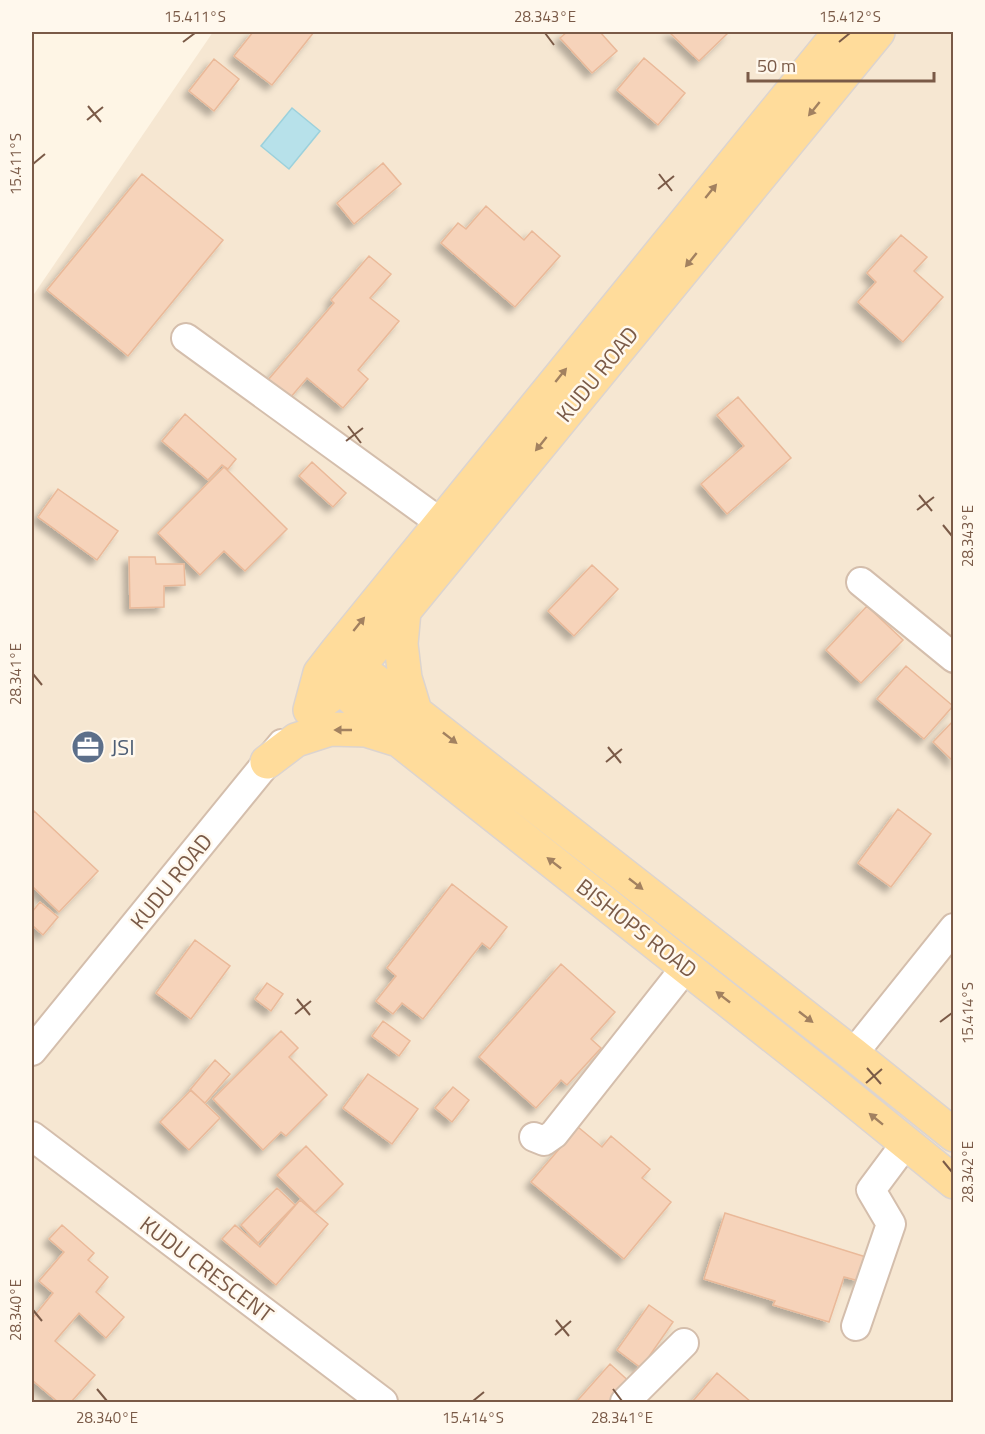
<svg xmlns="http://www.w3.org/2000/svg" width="985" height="1434" font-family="'Titillium Web',sans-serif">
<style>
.residential{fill:#f6e7d2}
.water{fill:#b7e1ea;stroke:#9cd1dc;stroke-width:1.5}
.building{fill:#f6d3ba;stroke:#eab999;stroke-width:1.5;filter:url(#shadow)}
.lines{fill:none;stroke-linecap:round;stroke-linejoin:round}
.minor-casing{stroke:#d4beac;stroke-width:32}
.major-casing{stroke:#dcd4cf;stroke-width:36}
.minor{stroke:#fff;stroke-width:28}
.major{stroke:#ffdc9b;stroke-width:33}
.oneway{fill:#a28160}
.ticks{fill:none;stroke:#7a5a47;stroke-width:2}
.labels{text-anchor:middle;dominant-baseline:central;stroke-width:5;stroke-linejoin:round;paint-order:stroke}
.street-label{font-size:22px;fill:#7a5a47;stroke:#fff8ed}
.service-label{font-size:22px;fill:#4e5e75;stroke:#fff8ed;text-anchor:start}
.neatline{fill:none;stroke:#7a5a47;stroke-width:2}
.ticks-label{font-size:15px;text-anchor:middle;fill:#7a5a47}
</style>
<defs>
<filter id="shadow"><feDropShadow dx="-5.5" dy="5.5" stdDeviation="3" flood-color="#0004"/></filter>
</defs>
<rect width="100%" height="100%" fill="#fef5e5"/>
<path class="residential" d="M213,32H953V1402H32V297Z"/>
<path class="water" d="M292,108L320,131L289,169L261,146Z"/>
<path class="building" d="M253,32H314L272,85L234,56Z
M567,32H600L617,51L592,73L560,38Z
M669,32H729L699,61Z
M644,58L685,93L658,125L617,90Z
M214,59L239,79L214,111L189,91Z
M383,163L401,184L354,224L337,203Z
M142,174L223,240L128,356L47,290Z
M486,206L524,240L532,231L560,256L515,307L441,243L458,223L466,229Z
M901,235L927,257L914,271L943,297L903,342L858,302L876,282L867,273Z
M369,256L391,274L370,298L399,321L358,370L368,379L343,408L307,378L290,398L268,380L334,303L331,300Z
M738,397L791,458L727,514L701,484L744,446L717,415Z
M185,414L236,459L228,469L222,465L208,480L162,441Z
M312,462L346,493L333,507L299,476Z
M224,467L287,529L245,571L224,551L200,575L158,533Z
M58,489L118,531L97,560L38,517Z
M129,557H155L156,564H184L185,585L164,586V607L130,608Z
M592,565L618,589L574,636L548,611Z
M867,606L903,640L861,683L826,650Z
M906,666L953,706L924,739L877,699Z
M954,720V762L933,742Z
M898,809L931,834L891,887L858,863Z
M34,811L98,871L59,912L32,886V814Z
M452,884L507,927L490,949L482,943L423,1019L402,1003L393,1014L376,1001L396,976L387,968Z
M40,902L58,917L43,935L32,925V912Z
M195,940L230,966L191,1019L156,993Z
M561,964L615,1012L591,1039L601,1048L567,1085L561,1080L536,1108L479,1057Z
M267,983L283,994L271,1011L255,999Z
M383,1021L410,1041L399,1056L372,1036Z
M281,1031L298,1048L289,1057L327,1095L286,1136L281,1132L263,1150L213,1099Z
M215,1060L230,1074L205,1103L190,1090Z
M368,1074L418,1109L392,1144L343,1108Z
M453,1087L469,1100L452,1122L435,1108Z
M191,1090L220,1118L189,1150L160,1122Z
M578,1127L602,1147L611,1136L650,1169L642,1178L671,1202L624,1259L531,1182Z
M306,1146L343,1184L315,1212L277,1175Z
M277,1188L295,1205L258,1243L241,1225Z
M300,1200L328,1224L276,1285L222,1239L235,1225L260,1247Z
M725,1213L866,1257L859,1281L844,1277L829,1322L773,1305L775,1301L704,1279Z
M62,1225L94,1253L88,1260L108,1277L96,1292L124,1317L106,1338L79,1313L55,1341L95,1375L71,1402H58L32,1380V1319L53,1293L39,1281L64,1252L49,1239Z
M649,1305L673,1322L641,1368L617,1350Z
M610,1364L633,1385L617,1402H581L578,1400Z
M717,1373L751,1402H692Z"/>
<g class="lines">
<g class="minor-casing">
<path id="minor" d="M186,338L441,523
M861,582L954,658
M32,1051L282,744
M853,1054L954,928
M32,1136L383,1402
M534,1137L544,1141L554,1134L686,967
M856,1326L891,1224L871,1190L906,1143
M625,1402L684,1343"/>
</g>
<g class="major-casing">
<path id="major" d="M404,611L401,644L405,678L415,711
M341,654L853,1054L954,1135
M324,676L341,688L400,741L831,1082L954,1182
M310,710L341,688L878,32
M310,710L320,673L337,651L840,32
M267,762L296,740L330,729L366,730L395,739"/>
</g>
<use href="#minor" class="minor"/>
<use href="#major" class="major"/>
</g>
<defs><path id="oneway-solid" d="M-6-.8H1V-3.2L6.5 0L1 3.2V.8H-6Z" transform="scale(1.5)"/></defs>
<g class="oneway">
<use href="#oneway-solid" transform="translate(814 109) rotate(129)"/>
<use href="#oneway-solid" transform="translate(711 191) rotate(-51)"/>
<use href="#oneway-solid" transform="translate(691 260) rotate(129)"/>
<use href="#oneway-solid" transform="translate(561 375) rotate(-51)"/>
<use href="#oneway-solid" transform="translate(541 444) rotate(129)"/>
<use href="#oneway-solid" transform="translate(359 624) rotate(-51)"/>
<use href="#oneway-solid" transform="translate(343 730) rotate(-180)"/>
<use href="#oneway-solid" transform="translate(450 738) rotate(38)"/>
<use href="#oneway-solid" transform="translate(554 863) rotate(-142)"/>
<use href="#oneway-solid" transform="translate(636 884) rotate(38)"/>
<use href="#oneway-solid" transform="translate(723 997) rotate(-142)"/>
<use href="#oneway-solid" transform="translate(806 1017) rotate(38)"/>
<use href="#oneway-solid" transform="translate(876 1119) rotate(-141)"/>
</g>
<path class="ticks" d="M545,33L554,45M183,42L195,33M839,42L850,33M88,106L101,122M87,120L103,107M33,164L45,154M659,174L672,191M658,189L674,176M348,426L361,443M346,441L363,428M919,495L932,511M917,510L934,497M943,525L952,536M33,674L42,685M608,747L621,763M606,762L622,749M297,999L310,1015M295,1014L311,1001M940,1022L952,1013M867,1068L881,1084M866,1083L882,1069M943,1161L952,1172M33,1310L42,1321M556,1320L569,1336M555,1335L571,1321M97,1389L107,1401M613,1389L622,1401M473,1401L484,1392"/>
<defs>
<g id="office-disc" transform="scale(1.725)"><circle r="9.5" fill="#5c6f8a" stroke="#fff8ed"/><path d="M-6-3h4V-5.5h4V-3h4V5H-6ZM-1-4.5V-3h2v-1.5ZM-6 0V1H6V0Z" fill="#fff"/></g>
</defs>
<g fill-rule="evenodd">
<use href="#office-disc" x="88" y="747"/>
</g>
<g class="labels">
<g class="street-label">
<text transform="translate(597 374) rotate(-51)">KUDU ROAD</text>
<text transform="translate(171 881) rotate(-51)">KUDU ROAD</text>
<text transform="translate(637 928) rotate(38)">BISHOPS ROAD</text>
<text transform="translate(207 1269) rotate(37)">KUDU CRESCENT</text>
</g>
<g class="service-label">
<text x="111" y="747">JSI</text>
</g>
</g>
<rect width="985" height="1434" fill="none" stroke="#fff8ed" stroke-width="66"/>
<path d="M748 72v9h186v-9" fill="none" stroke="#7a5a47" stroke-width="3"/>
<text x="757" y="72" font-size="18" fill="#7a5a47" stroke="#fff8ed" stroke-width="4.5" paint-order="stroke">50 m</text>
<rect x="33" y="33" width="919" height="1368" class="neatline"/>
<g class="ticks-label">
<text x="195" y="22">15.411°S</text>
<text x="545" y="22">28.343°E</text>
<text x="850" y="22">15.412°S</text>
<text transform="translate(16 164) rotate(-90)" y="5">15.411°S</text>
<text transform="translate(968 536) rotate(-90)" y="5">28.343°E</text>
<text transform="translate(16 674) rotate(-90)" y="5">28.341°E</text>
<text transform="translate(968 1013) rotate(-90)" y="5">15.414°S</text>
<text transform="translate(968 1172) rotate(-90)" y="5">28.342°E</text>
<text transform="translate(16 1310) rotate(-90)" y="5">28.340°E</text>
<text x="107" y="1423">28.340°E</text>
<text x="473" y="1423">15.414°S</text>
<text x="622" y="1423">28.341°E</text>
</g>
</svg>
